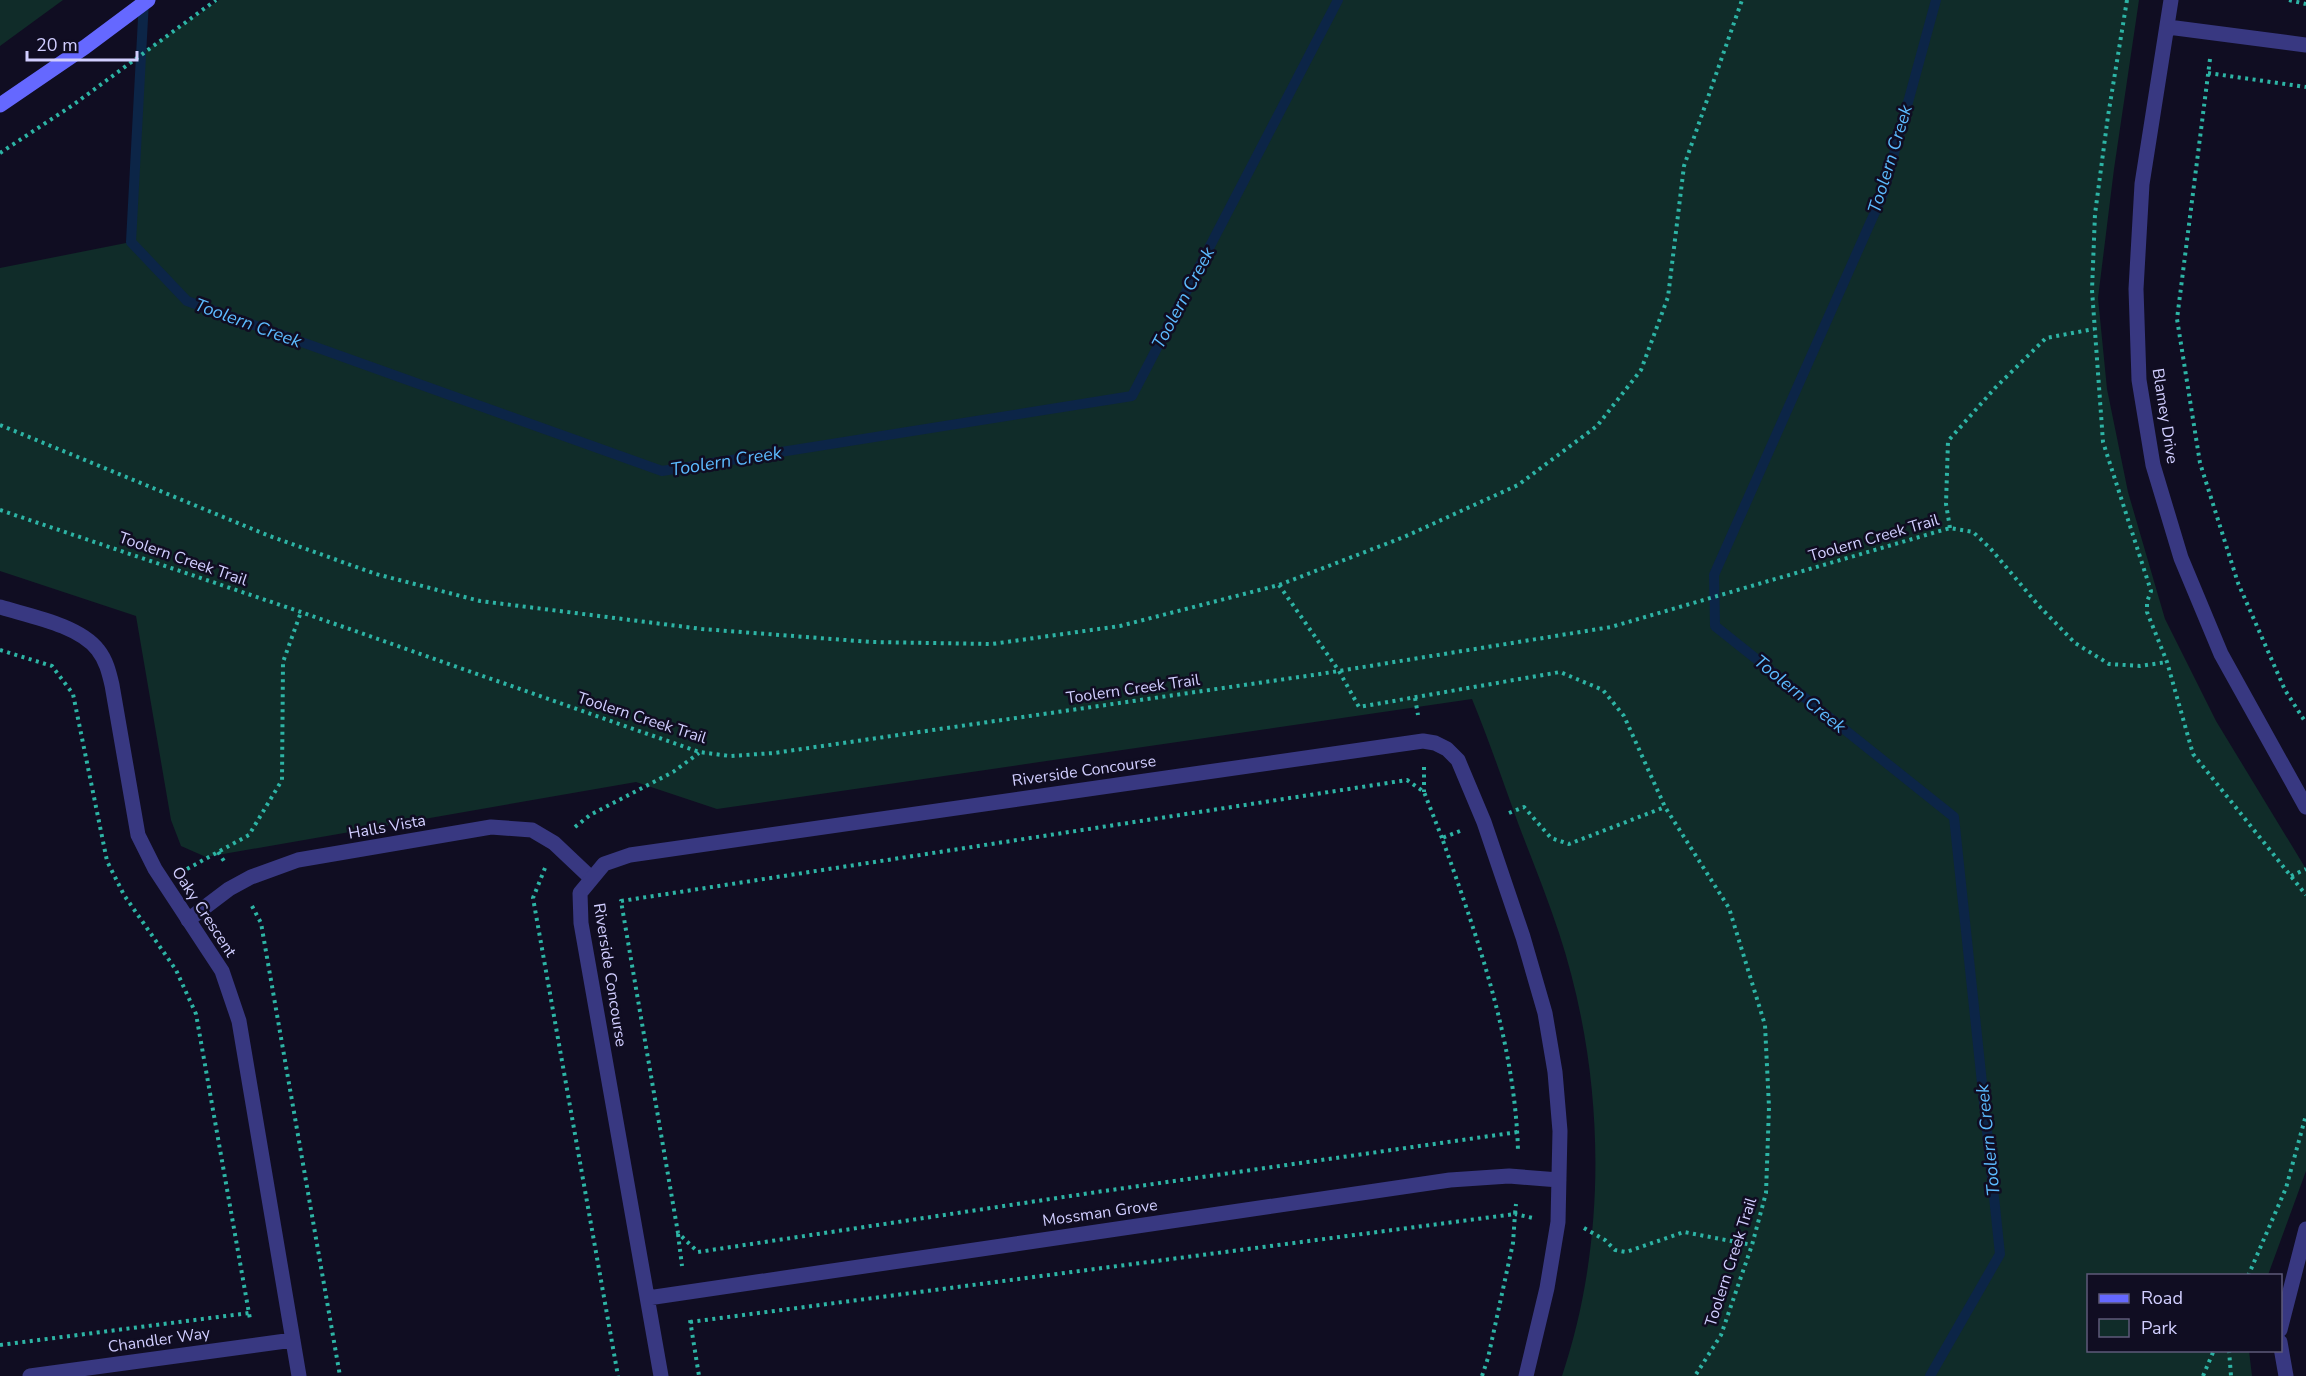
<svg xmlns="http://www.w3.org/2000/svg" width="2306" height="1376" font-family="'Nunito Sans',sans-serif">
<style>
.green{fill:#102c29}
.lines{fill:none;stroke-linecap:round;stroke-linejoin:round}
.stream{stroke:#0c2547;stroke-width:10}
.path{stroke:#2db4a5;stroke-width:4;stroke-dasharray:3 4.5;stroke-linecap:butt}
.lane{stroke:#383881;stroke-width:15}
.street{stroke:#383881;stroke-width:15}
.secondary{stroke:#6568ff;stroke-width:15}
.labels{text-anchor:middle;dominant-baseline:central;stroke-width:5;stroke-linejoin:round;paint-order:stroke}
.street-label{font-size:16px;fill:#d1ceff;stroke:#100d22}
.water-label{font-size:18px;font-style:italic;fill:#5cbbff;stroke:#100d22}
</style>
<rect width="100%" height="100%" fill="#100d22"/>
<path class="green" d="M0,0H63L0,46Z
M219,0H2139L2114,169L2098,298L2107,389L2128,492L2165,619L2216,721L2306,869V1171L2268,1275L2088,1276V1350L2249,1351L2252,1376H1562C1609,1236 1605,1073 1559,933C1547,896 1532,860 1518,823C1503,782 1489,740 1472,699L717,809L636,782L206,857L181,846L171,820L136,616L0,571V268L131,242L139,55Z"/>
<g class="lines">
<path class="stream" d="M144,0L131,242L187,301L662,471L1132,396L1338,0
M1930,1376L2000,1254L1954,817L1715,626L1714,575L1883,194L1936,0"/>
<path class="path" d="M2127,0L2108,116L2095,214L2092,290L2103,442L2151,591L2147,602V612L2167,662L2193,754L2306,895
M2289,0L2306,4
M2210,59L2177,319L2200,463L2238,583L2285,690L2306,723
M2208,73L2306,87
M0,153L73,105L216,0
M0,425L267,535L376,574L480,601L702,629L871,642L992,644L1120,626L1279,585L1404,537L1518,485L1597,426L1641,370L1668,297L1684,166L1742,0
M0,510L301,612L699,752L730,756L774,753L1320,674L1611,627L1950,528L1973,532L1990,548L2039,606L2075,643L2109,664L2140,666L2167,662
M1950,528L1946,504L1948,441L1995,388L2046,338L2094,329
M1279,585L1339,671L1359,707L1560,672L1603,690L1624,716L1665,807L1729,908L1765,1025L1769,1107L1766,1193L1752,1245L1721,1335L1695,1376
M0,650L52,666L73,694L107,861L124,895L176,970L196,1014L250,1319
M1415,698L1418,715
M1424,767V792
M1509,813L1524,807L1551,838L1569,844L1665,807
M575,827L590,815L673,772L699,753
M1460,831L1442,838C1478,939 1515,1043 1518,1151
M1442,838L1424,792L1407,780L621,901L678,1233L698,1252L1097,1192L1518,1132
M218,852L224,861
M545,868L533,898L618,1376
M187,869L249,835L282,780L283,662L301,612
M2291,876L2306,869
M252,906L261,923L340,1376
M1584,1228L1605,1240L1615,1250L1626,1252L1684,1232L1752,1245
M678,1234L682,1266
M2248,1276L2286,1188L2306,1115
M690,1320L699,1376
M690,1322L1515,1214L1516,1204
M0,1345L249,1313
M2229,1350L2231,1376
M1482,1376L1488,1358L1513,1243L1515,1214L1533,1218
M2203,1376L2214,1350"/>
<path class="lane" d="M188,920L229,889L251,877L298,860L491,827L532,830L554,843L591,878"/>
<path class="street" d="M2171,0L2142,184L2136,289L2139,380L2153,465L2181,558L2221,654L2306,807
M2168,27L2306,45
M0,607C29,616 79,625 98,650C106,660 109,672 112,685L138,835L155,869L222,971L239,1021L299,1376
M648,1298L1450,1180L1509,1176L1559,1180
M2280,1330L2306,1229
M2280,1342L2286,1376
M30,1376L293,1340
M661,1376L581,923L580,893L604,864L630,855L1423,741L1435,743L1447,749L1458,760L1484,822L1523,937L1545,1013L1555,1072L1560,1131L1558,1222L1547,1288L1526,1376"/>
<path class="secondary" d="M0,105L85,47L148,0"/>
</g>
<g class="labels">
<g class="street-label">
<text transform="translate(2165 416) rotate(81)">Blamey Drive</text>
<text transform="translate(1874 538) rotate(-16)">Toolern Creek Trail</text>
<text transform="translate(183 559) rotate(19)">Toolern Creek Trail</text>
<text transform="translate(1133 689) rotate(-8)">Toolern Creek Trail</text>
<text transform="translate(642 718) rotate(18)">Toolern Creek Trail</text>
<text transform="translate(1084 771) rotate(-8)">Riverside Concourse</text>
<text transform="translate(387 827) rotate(-10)">Halls Vista</text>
<text transform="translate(204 912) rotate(57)">Oaky Crescent</text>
<text transform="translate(610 975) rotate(81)">Riverside Concourse</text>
<text transform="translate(1100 1213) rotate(-8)">Mossman Grove</text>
<text transform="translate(1731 1262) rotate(-72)">Toolern Creek Trail</text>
<text transform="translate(159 1340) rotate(-8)">Chandler Way</text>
</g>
<g class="water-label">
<text transform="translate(1890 159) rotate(-73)">Toolern Creek</text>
<text transform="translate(1183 298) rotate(-62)">Toolern Creek</text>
<text transform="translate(248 323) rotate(20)">Toolern Creek</text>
<text transform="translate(726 461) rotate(-9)">Toolern Creek</text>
<text transform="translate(1800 694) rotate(39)">Toolern Creek</text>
<text transform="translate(1988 1140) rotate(-96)">Toolern Creek</text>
</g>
</g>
<rect x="2087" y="1274" width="195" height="78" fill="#100d22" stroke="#5d5a7a" stroke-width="1.5"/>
<rect x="2099" y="1294" width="30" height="9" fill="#6568ff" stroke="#5d5a7a" stroke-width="1.5"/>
<text x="2141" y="1304" font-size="18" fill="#d1ceff">Road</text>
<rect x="2099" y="1319" width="30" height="18" fill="#102c29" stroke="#5d5a7a" stroke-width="1.5"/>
<text x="2141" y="1334" font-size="18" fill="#d1ceff">Park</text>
<path d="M27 51v9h110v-9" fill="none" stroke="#d1ceff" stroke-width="3"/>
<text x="36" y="51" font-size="18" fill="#d1ceff" stroke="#100d22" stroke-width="4.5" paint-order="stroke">20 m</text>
</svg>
